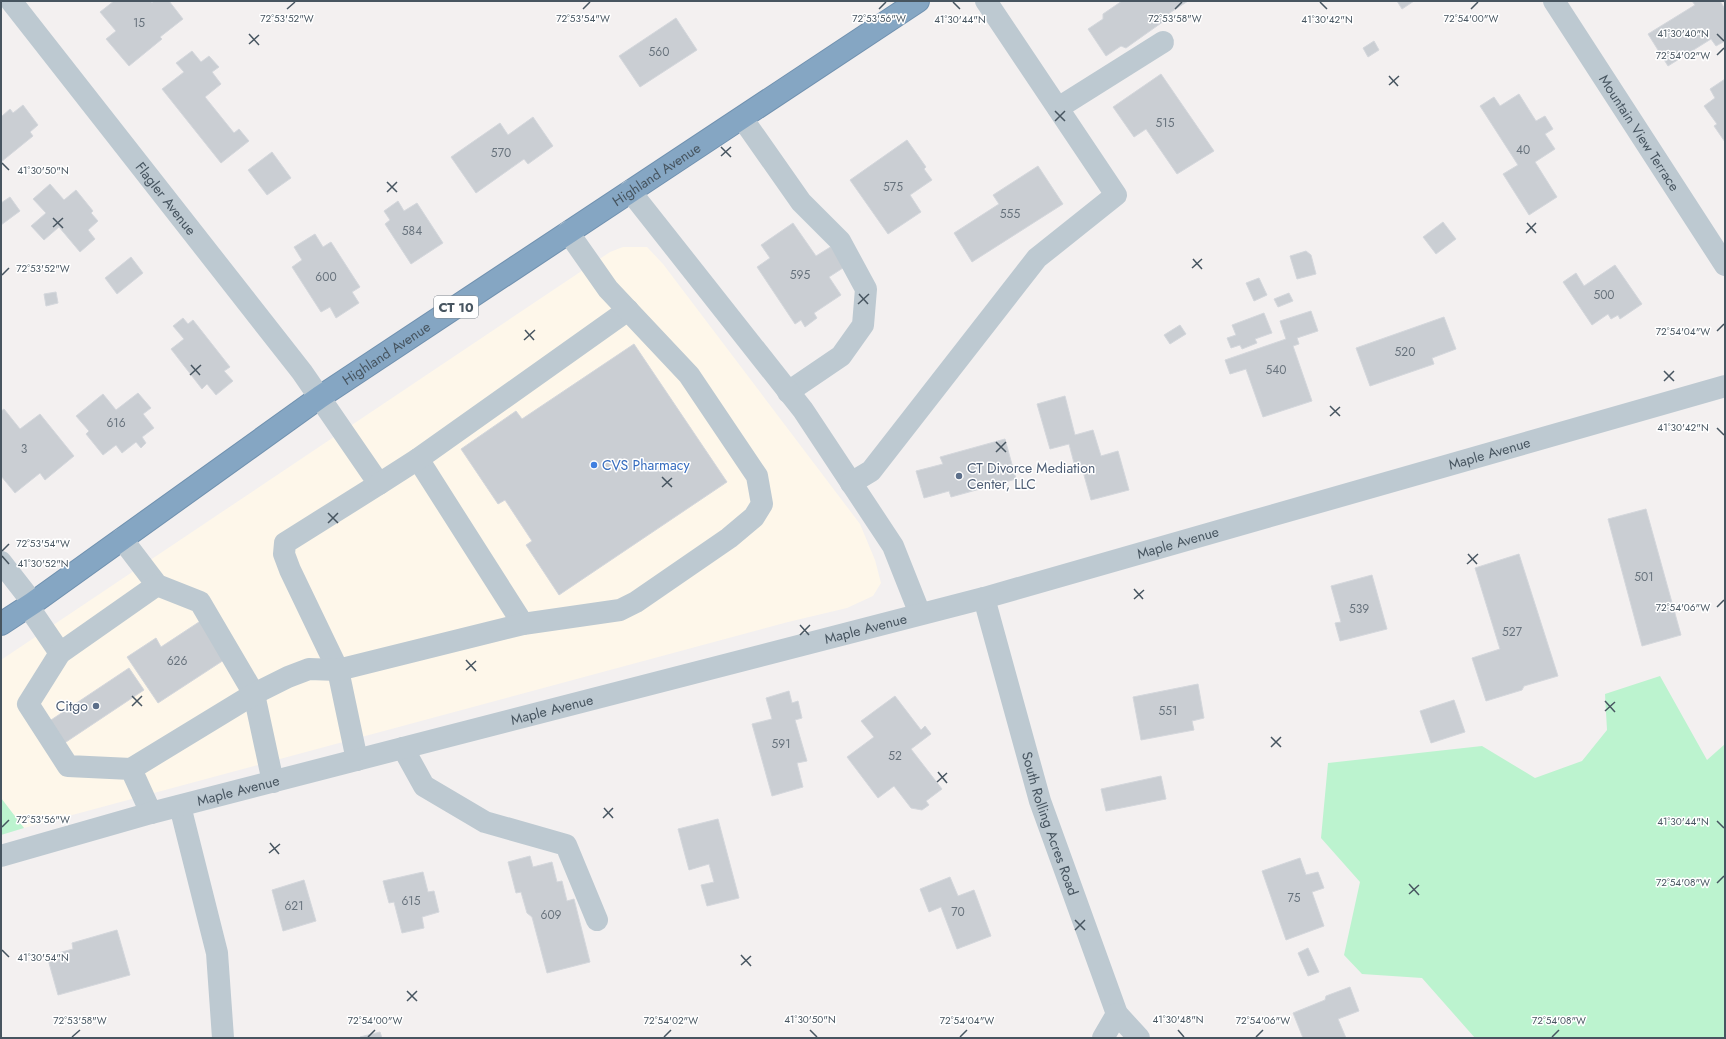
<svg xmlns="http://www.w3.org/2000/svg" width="1726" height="1039" font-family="Jost,sans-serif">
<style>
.commercial{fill:#fef7ea}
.green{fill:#bcf3cf}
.building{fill:#caced3;stroke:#d4d7dc}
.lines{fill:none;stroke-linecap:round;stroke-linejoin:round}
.highway-casing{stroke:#7091af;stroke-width:24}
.minor{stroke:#bdc9d1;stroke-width:22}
.highway{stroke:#85a6c3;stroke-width:22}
.ticks{fill:none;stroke:#475560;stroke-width:1.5}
.shop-dot{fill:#3f7fe0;stroke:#fff;stroke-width:1.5}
.service-dot{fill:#5c6f8a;stroke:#fff;stroke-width:1.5}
.labels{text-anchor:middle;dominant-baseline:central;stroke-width:3;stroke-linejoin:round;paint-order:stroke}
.number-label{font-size:12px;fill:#68737d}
.shield{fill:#fff;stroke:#7e8890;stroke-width:1}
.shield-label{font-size:13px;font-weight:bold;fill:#475560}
.street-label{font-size:14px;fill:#475560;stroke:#fff}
.shop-label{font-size:14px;fill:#366cbe;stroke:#fff;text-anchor:start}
.service-label{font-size:14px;fill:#4e5e75;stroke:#fff;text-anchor:start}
.ticks-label{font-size:10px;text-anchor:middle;fill:#475560;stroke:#fff;stroke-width:3;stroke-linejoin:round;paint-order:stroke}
</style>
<rect width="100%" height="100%" fill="#f3f0f0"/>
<path class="commercial" d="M623,247H647L663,264L860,524L875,560L881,583L873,596L847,608L788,622L24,828L1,798V660L610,252Z"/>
<path class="green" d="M1660,676L1707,760L1725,744V1038H1475L1422,978L1362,974L1344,955L1360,882L1321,838L1328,763L1482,746L1535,778L1582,761L1607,730L1605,694Z
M1,798L24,828L1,835Z"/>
<path class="building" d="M114,1H150L152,3L154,1H169L183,19L160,37L162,39L129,66L106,39L116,31L100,12Z
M1122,1H1188L1162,18L1164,21L1126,48L1121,46L1106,56L1088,29L1103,19V14Z
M1397,1H1414L1402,9Z
M1692,1H1720L1725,9V41L1716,46L1711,39L1668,66L1648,34L1695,5Z
M676,18L697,50L640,87L619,56Z
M1374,41L1379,50L1368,57L1363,48Z
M192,51L201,62L209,56L219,67L212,72L221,84L205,97L234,133L239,129L249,141L221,163L162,89L184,72L176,63Z
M1161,74L1214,151L1177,174L1146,129L1134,137L1113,107Z
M1725,79V142L1714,126L1717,124L1704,106L1715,98L1710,89Z
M1519,94L1536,121L1545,116L1553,129L1545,134L1555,149L1535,162L1557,197L1529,215L1503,174L1518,165L1480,106L1494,97L1500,106Z
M23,105L38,125L30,132L33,136L1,162V117L10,109L13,113Z
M533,117L553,146L528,164L524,159L476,193L451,157L500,123L508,135Z
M907,140L926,167L924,169L932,180L910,195L921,212L888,234L850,180Z
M272,152L291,178L267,195L248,170Z
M1038,166L1063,204L972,262L954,233L999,204L993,195Z
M50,184L64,200L76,190L93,211L91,213L98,221L88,230L95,239L80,252L59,227L44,240L31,226L46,213L33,199Z
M10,197L20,211L1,225V203Z
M398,201L404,211L417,203L443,243L411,264L385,224L390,220L384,211Z
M1443,222L1456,239L1436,254L1423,237Z
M793,223L816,256L832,246L846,266L829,277L841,295L814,313L817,318L805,327L801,320L795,324L757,267L770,258L761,245Z
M315,234L323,247L331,242L360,287L352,292L359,303L336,318L330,307L321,312L292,267L302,260L294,247Z
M1306,251L1311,255L1316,274L1297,279L1290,256Z
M131,257L143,273L117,294L105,278Z
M1615,265L1642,304L1620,319L1618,315L1611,319L1608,314L1592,325L1563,282L1576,273L1584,286Z
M1259,278L1267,295L1254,301L1246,283Z
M56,292L58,303L46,306L44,294Z
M1289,293L1293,301L1278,307L1274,299Z
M1311,311L1318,331L1297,338L1299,344L1293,346L1312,401L1263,417L1246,369L1230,374L1225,360L1286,339L1280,321Z
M1264,313L1272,333L1255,339L1257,343L1242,349L1240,345L1231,348L1227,338L1236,335L1232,325Z
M1444,317L1456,349L1432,358L1434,364L1370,386L1356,348Z
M183,318L188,324L193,320L230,367L224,371L233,381L216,395L207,384L202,389L171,349L184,339L173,326Z
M1180,325L1186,334L1170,344L1164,335Z
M634,344L727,482L559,595L526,545L532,541L505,500L498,504L461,449L516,411L522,419Z
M138,393L151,408L143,414L154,428L142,437L146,443L141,448L136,442L122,453L116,445L103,455L86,434L89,431L76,416L103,394L116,410Z
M1065,396L1075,435L1093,430L1101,456L1118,451L1129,490L1091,500L1080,461L1074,463L1069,444L1050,449L1037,404Z
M4,409L20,429L40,414L74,456L45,480L40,473L15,493L1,476V411Z
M1005,439L1016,479L951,497L949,491L924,498L916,471L943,464L940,457Z
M1646,509L1681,635L1642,646L1608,519Z
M1519,554L1558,676L1524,686L1522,690L1486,701L1472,658L1500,649L1475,568Z
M1372,575L1387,629L1340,641L1335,623L1341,622L1331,586Z
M202,620L227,658L158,703L127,657L156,638L161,647Z
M129,668L144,690L60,746L45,724Z
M1198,684L1204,718L1192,721L1194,730L1141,740L1133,697Z
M789,691L792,703L798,701L802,718L795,720L807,761L797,763L803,787L772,796L752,724L772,719L766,698Z
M895,696L921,730L925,726L931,734L911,749L942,789L926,801L929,805L922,810L911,808L894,786L878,798L847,757L874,737L861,721Z
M1454,700L1465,732L1431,743L1420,711Z
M1161,776L1166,799L1106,811L1101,789Z
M718,819L739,898L707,906L701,885L714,882L709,864L689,870L678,829Z
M530,856L533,867L552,862L557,882L562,881L567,901L574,899L590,962L547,973L532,917L527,913L521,892L516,893L508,862Z
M1300,858L1306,875L1318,872L1324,888L1312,892L1324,926L1286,940L1262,871Z
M423,872L428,892L434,891L439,912L422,917L424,928L402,933L394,902L389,903L383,881Z
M950,877L958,896L974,890L991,936L957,949L941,907L929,912L920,889Z
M304,880L316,921L283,931L272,890Z
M117,930L130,975L58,995L47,956L73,949L72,943Z
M1308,948L1319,972L1308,976L1298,953Z
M1350,987L1359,1011L1338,1019L1346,1038H1303L1293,1013L1325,1000L1326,996Z
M380,1032L382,1038H360V1037Z"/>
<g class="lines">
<g class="highway-casing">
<g id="highway">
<path id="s5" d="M1,624L33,603L320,397L918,1"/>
</g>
</g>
<g class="minor">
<path id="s1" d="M11,1L302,372L379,484L285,543L284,554L290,570L338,670L357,760"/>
<path id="s2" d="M1554,1L1725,265"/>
<path d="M1058,108L1163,42"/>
<path d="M742,118L801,202L840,241L866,289L863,325L841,356L788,392"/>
<path d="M630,191L803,410L893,546L920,614"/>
<path d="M418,459L523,624"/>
<path d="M851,483L871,471L1037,258L1116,195L986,1"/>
<path d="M379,484L418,459L628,310"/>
<path d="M122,539L157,585L200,602L254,694L273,782"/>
<path d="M1,562L33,603"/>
<path id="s3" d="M984,598L1040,801L1117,1014L1139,1038"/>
<path d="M28,606L60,653"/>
<path d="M403,748L424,786L485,822L566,845L597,920"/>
<path d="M131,769L254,694L288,677L309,669L338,670L523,624L620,610L636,602L729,538L754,517L762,504L757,476L689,375L608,289L568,232"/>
<path d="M180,806L217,953L223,1038"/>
<path d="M151,813L131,769L68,766L28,704L60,653L157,585"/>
<path id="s4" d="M1,856L151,813L984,598L1725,386"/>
<path d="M1103,1038L1117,1014"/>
</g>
<use href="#highway" class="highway"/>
</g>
<path class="ticks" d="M953,2L960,9M1320,2L1327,9M287,9L295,2M583,9L590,2M879,9L886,2M1175,9L1182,2M1471,9L1478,2M249,34L259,45M1717,34L1724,41M249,44L259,35M1717,55L1724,48M1389,76L1398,86M1389,85L1399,76M1055,111L1065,121M1055,121L1065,111M721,147L731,157M721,156L731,147M2,163L9,170M387,182L397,192M387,192L397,182M53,218L63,228M1527,223L1536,233M53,227L63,218M1526,233L1536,223M1193,259L1202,269M1192,268L1202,259M2,275L9,268M859,294L868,304M858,304L869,294M525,330L534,340M1717,331L1724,324M524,340L535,330M191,365L200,375M1664,371L1674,381M190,375L201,365M1664,381L1674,371M1330,406L1340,416M1330,416L1340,407M1717,428L1724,435M996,442L1006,452M996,452L1006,442M662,477L672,487M662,487L672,478M328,513L338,523M328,523L338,513M2,551L9,544M1468,554L1477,564M2,556L9,564M1467,564L1478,554M1134,589L1143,599M1134,599L1144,590M1717,607L1724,600M800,625L809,635M800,635L810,625M466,660L476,671M466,670L476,661M132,696L142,706M1605,701L1615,712M132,706L142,696M1605,711L1615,702M1271,737L1281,747M1271,747L1281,737M938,772L947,783M937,782L947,773M604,808L613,818M603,818L613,808M1717,821L1724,828M2,827L9,820M270,843L279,854M269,853L280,844M1717,883L1724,876M1409,884L1419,895M1409,894L1419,885M1075,920L1085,930M1075,930L1085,920M2,950L9,957M741,955L751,966M741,965L751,956M407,991L417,1001M407,1001L417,991M810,1030L817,1037M1178,1030L1184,1037M72,1037L80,1030M368,1037L375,1030M664,1037L671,1030M960,1037L967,1030M1256,1037L1263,1030M1552,1037L1559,1030"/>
<circle class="shop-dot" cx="594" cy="465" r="4"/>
<g class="service-dot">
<circle cx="959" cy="476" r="4"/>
<circle cx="96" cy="706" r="4"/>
</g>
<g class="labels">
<g class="number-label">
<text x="139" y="23">15</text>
<text x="659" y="52">560</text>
<text x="1165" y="123">515</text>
<text x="1523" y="150">40</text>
<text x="501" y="153">570</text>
<text x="893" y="187">575</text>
<text x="1010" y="214">555</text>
<text x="412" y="231">584</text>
<text x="800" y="275">595</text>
<text x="326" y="277">600</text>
<text x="1604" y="295">500</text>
<text x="1405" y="352">520</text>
<text x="1276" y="370">540</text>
<text x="116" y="423">616</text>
<text x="24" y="449">3</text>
<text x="1644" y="577">501</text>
<text x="1359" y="609">539</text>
<text x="1512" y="632">527</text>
<text x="177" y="661">626</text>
<text x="1168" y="711">551</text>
<text x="781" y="744">591</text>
<text x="895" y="756">52</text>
<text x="1294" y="898">75</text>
<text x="411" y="901">615</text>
<text x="294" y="906">621</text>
<text x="958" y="912">70</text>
<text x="551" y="915">609</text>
</g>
<rect class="shield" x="434" y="296" width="44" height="22" rx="3"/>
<g class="shield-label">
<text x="456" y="307">CT 10</text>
</g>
<g class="street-label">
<text stroke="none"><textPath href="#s2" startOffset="157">Mountain View Terrace</textPath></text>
<text stroke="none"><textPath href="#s5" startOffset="795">Highland Avenue</textPath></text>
<text stroke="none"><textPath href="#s1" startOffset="251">Flagler Avenue</textPath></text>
<text stroke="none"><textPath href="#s5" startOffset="471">Highland Avenue</textPath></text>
<text stroke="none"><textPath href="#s4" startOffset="1542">Maple Avenue</textPath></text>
<text stroke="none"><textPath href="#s4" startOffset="1218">Maple Avenue</textPath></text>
<text stroke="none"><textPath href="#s4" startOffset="894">Maple Avenue</textPath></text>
<text stroke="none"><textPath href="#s4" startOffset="570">Maple Avenue</textPath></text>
<text stroke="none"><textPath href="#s4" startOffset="246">Maple Avenue</textPath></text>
<text stroke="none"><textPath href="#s3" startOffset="235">South Rolling Acres Road</textPath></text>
</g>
<g class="shop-label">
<text x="602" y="465">CVS Pharmacy</text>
</g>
<g class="service-label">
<text x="967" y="468">CT Divorce Mediation<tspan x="967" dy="16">Center, LLC</tspan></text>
<text x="88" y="706" text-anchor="end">Citgo</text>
</g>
</g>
<g class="ticks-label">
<text x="287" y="22">72°53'52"W</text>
<text x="583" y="22">72°53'54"W</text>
<text x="879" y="22">72°53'56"W</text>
<text x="1175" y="22">72°53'58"W</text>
<text x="1471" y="22">72°54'00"W</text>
<text x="960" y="23">41°30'44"N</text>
<text x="1327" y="23">41°30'42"N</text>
<text x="1683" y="37">41°30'40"N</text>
<text x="1683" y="59">72°54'02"W</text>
<text x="43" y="174">41°30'50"N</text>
<text x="43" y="272">72°53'52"W</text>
<text x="1683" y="335">72°54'04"W</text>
<text x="1683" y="431">41°30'42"N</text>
<text x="43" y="547">72°53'54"W</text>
<text x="43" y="567">41°30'52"N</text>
<text x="1683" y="611">72°54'06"W</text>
<text x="43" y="823">72°53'56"W</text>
<text x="1683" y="825">41°30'44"N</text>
<text x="1683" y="886">72°54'08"W</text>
<text x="43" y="961">41°30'54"N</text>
<text x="810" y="1023">41°30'50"N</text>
<text x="1178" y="1023">41°30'48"N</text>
<text x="80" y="1024">72°53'58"W</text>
<text x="375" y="1024">72°54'00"W</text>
<text x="671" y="1024">72°54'02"W</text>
<text x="967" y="1024">72°54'04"W</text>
<text x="1263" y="1024">72°54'06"W</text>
<text x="1559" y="1024">72°54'08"W</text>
</g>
<rect width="1726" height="1039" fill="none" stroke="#475560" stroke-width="4"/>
</svg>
